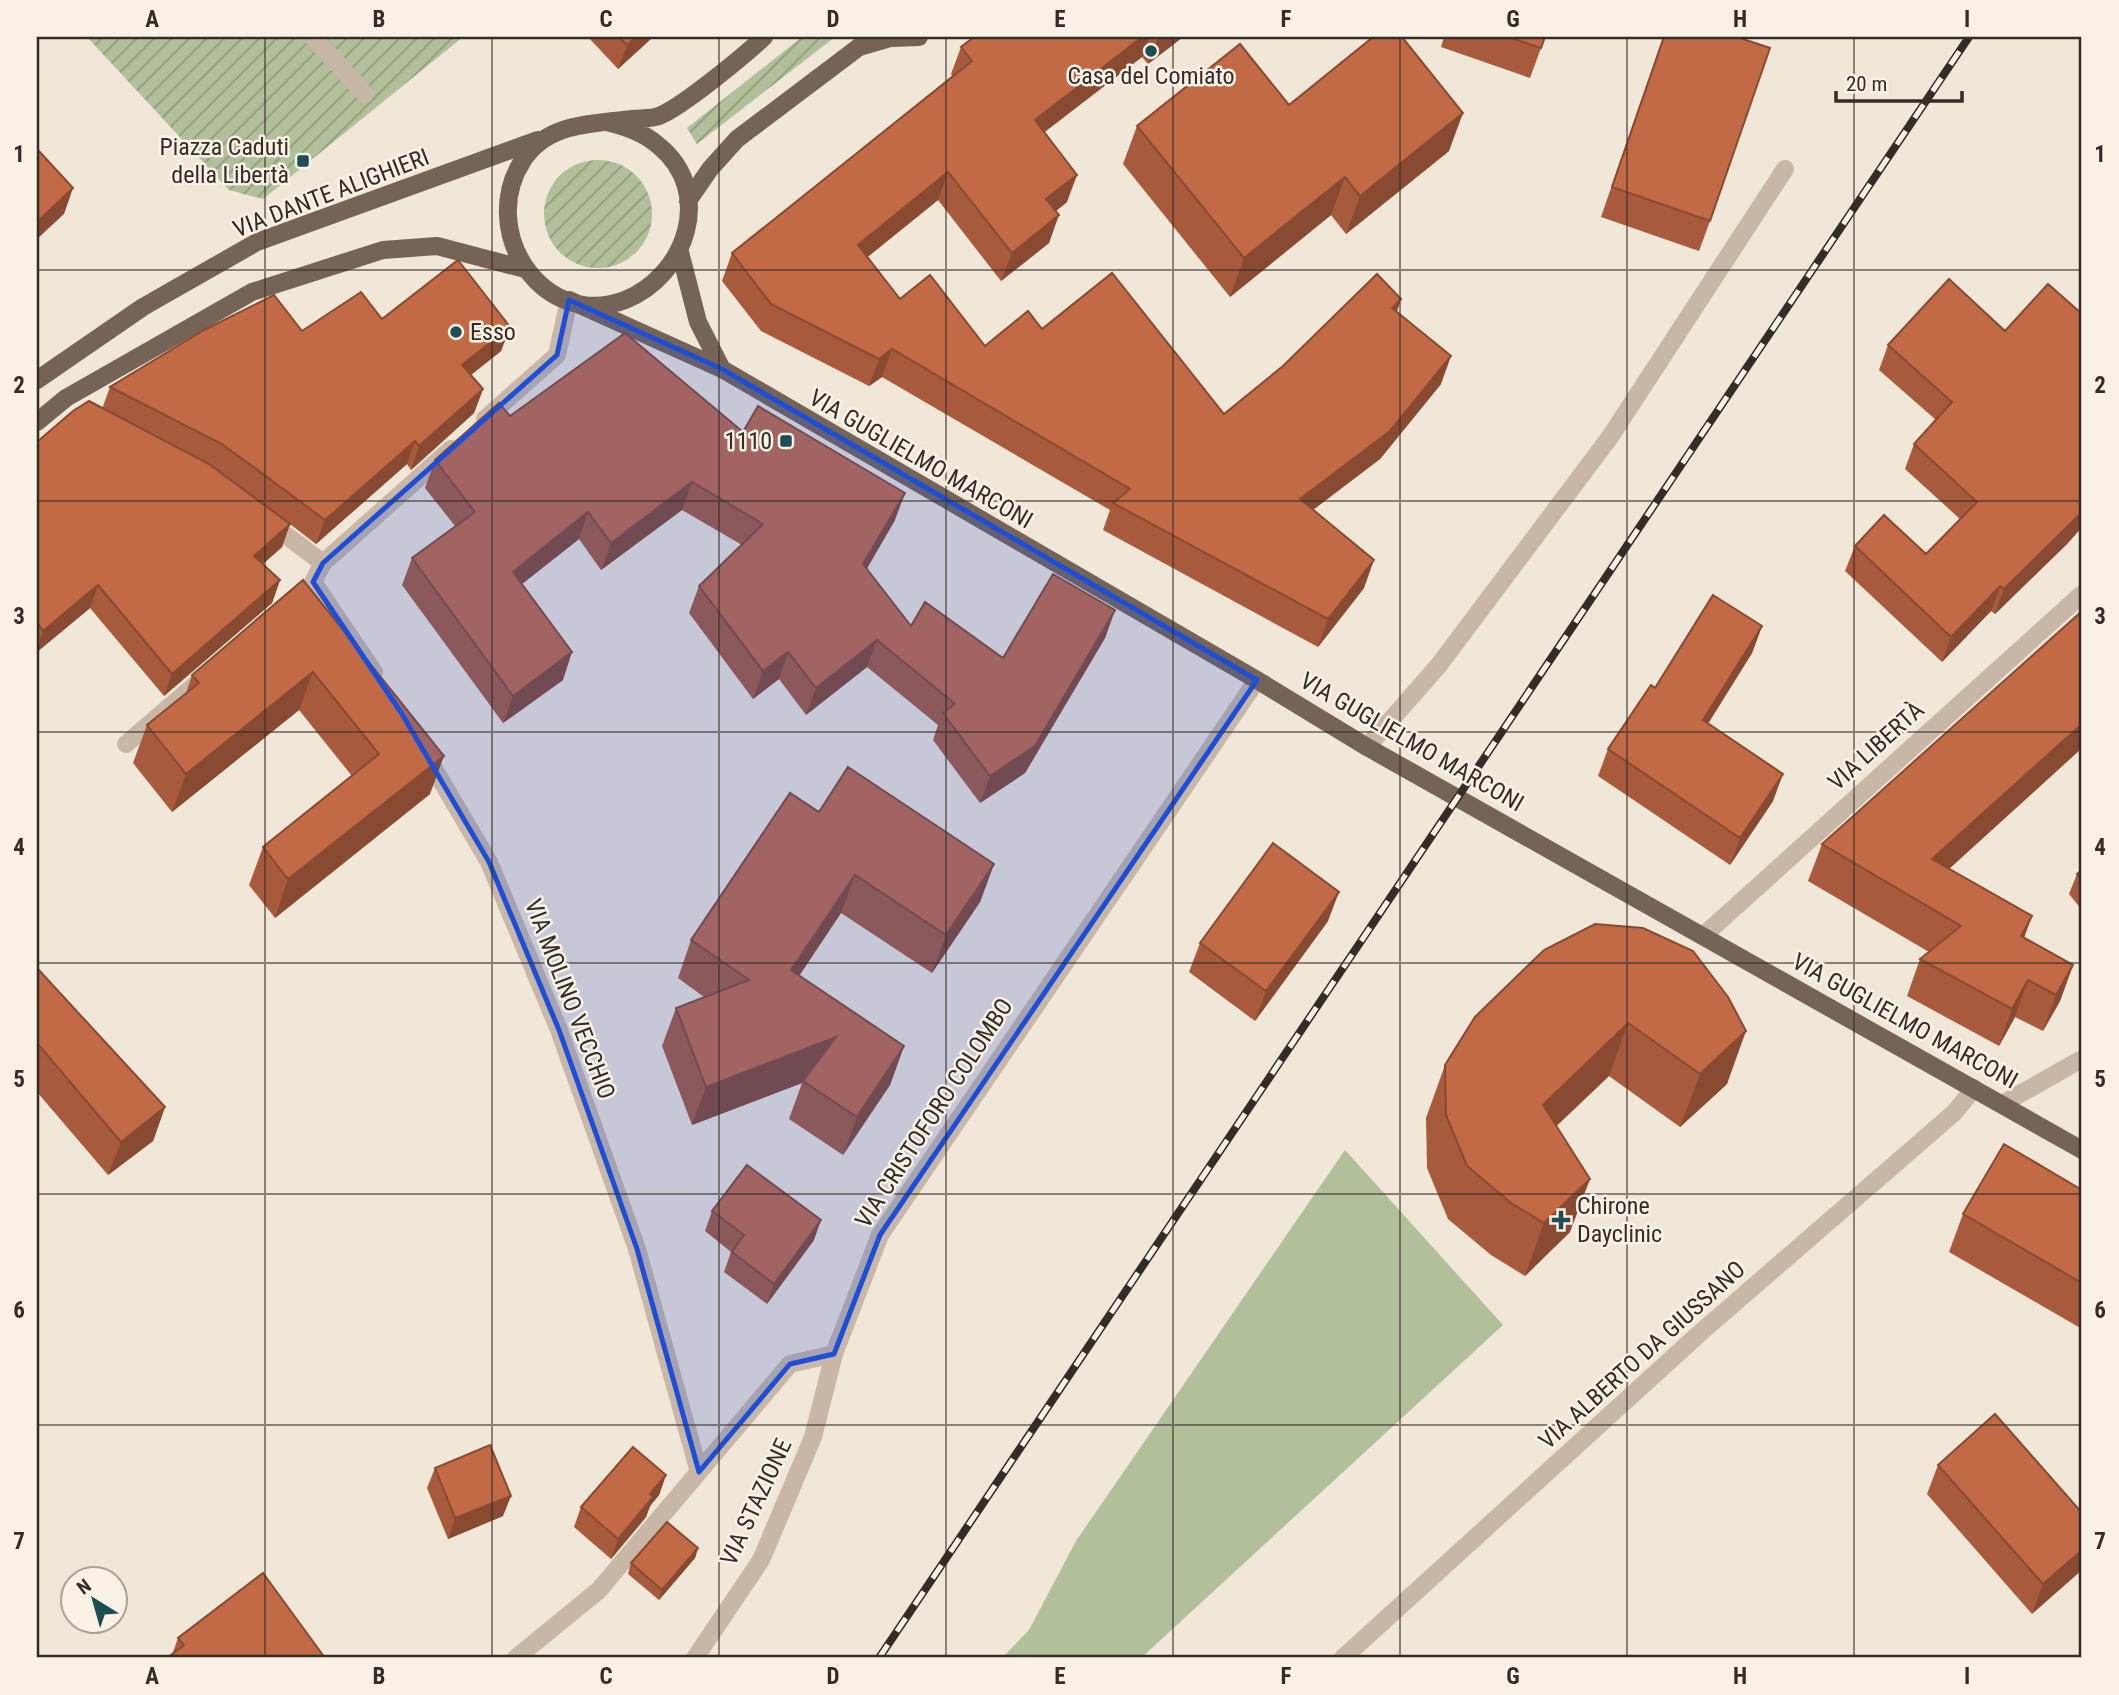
<svg xmlns="http://www.w3.org/2000/svg" width="2119" height="1695" font-family="'Roboto Condensed',sans-serif">
<style>
.green{fill:#b1bf9a}
.garden{fill:url(#garden-furrows)}
.lines{fill:none;stroke-linecap:round;stroke-linejoin:round}
.minor{stroke:#c8b7a6;stroke-width:18}
.major{stroke:#766358;stroke-width:18}
.rail-casing{stroke:#342c27;stroke-width:8}
.rail{stroke:#f8f1e5;stroke-width:5;stroke-dasharray:16;stroke-linecap:butt}
.wall{fill:#a75b3c}
.shaded-wall{fill:#884a31}
.building{fill:#c26a46;stroke:#884a31;stroke-width:2}
.marked{fill:#1d4ed8;fill-opacity:0.2;stroke:#1d4ed8;stroke-width:5;stroke-linejoin:round}
.grid{fill:none;stroke:#342c27;stroke-width:2;stroke-opacity:0.55}
.poi-dot{fill:#1e4e54;stroke:#f8f1e5;stroke-width:2.5}
.labels{text-anchor:middle;dominant-baseline:central;stroke-width:5;stroke-linejoin:round;paint-order:stroke}
.poi-label{font-size:24px;fill:#342c27;stroke:#f8f1e5;text-anchor:end}
.street-label{font-size:24px;fill:#342c27;stroke:#f8f1e5}
.neatline{fill:none;stroke:#342c27;stroke-width:2.5}
.grid-label{font-size:23px;text-anchor:middle;font-weight:bold;fill:#342c27}
</style>
<defs>
<pattern id="garden-furrows" width="10" height="10" patternUnits="userSpaceOnUse" patternTransform="scale(1.75)"><rect width="10" height="10" fill="#b1bf9a"/><path d="M-1 1l2-2M0 10L10 0M9 11l2-2" fill="none" stroke="#919b7e"/></pattern>
</defs>
<rect width="100%" height="100%" fill="#f0e7d9"/>
<path class="green" d="M1345,1150L1503,1325L1141,1658H1002L1029,1630L1076,1541Z"/>
<path class="garden" d="M87,37H463L263,199L229,190Z
M802,37H835L697,144L687,128Z
M544 214a54 54 0 1 1 108 0a54 54 0 1 1-108 0Z"/>
<g class="lines">
<path class="minor" d="M313,37L365,94
M485,419L557,355L569,300
M267,521L323,563
M374,672L313,582L323,563L451,449
M126,744L203,678
M1367,747L1439,665L1610,437L1785,169
M426,755L489,862L559,1030L637,1249L699,1472
M1703,936L2082,594
M2002,1104L2082,1059
M516,1658L599,1590L790,1364L834,1354L880,1235L1257,680
M695,1658L761,1560L813,1437L834,1354
M1343,1658L1700,1333L1955,1112L1974,1088"/>
<path class="major" d="M607,122C626,127 643,132 659,146C715,192 686,276 625,300C543,331 477,231 523,160C548,122 593,124 632,119C640,118 651,119 659,116C682,107 745,55 764,37
M688,201L710,169L737,139L859,47L890,38L919,37
M680,252L698,322L722,369
M569,300L722,369L1257,680L1367,747L2082,1150
M37,380L143,307L257,242L538,140
M37,422L66,398L252,292L383,250L437,246L525,269"/>
<g class="rail-casing">
<path id="rail" d="M879,1658L1969,37"/>
</g>
<use href="#rail" class="rail"/>
</g>
<path class="wall" d="M588,37H653L618,69Z
M974,37H1183L1148,64L1142,57L1044,132L1067,202L1056,211L1049,243L1001,281L938,200L867,257L900,299L985,346L1042,329L1224,414L1401,299L1397,312L1441,384L1380,459L1313,510L1364,588L1318,647L1103,530L1110,510L882,377L869,386L761,331L722,281L732,253L952,76L951,74L961,47Z
M1444,37H1545L1530,78L1441,47Z
M1663,37L1710,221L1699,251L1601,217Z
M1289,105L1449,151L1346,234L1331,215L1230,297L1123,164L1137,126Z
M2082,314V527L2067,544L1995,614L1991,611L1942,662L1845,571L1855,546L1926,554L1960,519L1905,469L1914,444L1936,420L1879,370L1888,345L2005,331Z
M382,319L510,327L501,351L471,375L483,389L474,413L411,470L407,464L316,544L290,524L282,547L263,564L280,580L272,603L164,696L90,608L37,652V442L102,409L110,387L302,331Z
M510,416L743,432L895,520L867,568L911,626L1003,658L1115,610L1105,638L1025,773L980,803L933,740L938,725L867,667L806,715L779,679L753,699L689,613L699,586L742,545L682,510L601,570L579,539L522,584L563,680L503,723L402,585L412,558L455,526L425,488L435,460Z
M303,580L430,794L275,918L249,885L263,847L352,776L299,710L172,812L133,763L147,725L186,693L192,675Z
M1762,626L1752,653L1708,724L1773,801L1730,865L1598,776L1608,749L1655,688Z
M2082,748L1949,869L2032,916L2024,938L2073,965L2060,1001L2043,1031L2015,1017L1999,1046L1907,996L1920,959L1929,952L1808,881L1822,844Z
M819,812L994,864L980,902L932,973L841,913L799,976L904,1046L890,1085L843,1155L789,1119L802,1083L692,1125L662,1046L676,1008L704,997L678,978L691,940Z
M2082,870V910L2069,894L2077,874Z
M1328,921L1255,1021L1189,972L1200,943Z
M1544,950L1727,1084L1680,1127L1609,1076L1556,1126L1570,1232L1525,1276L1491,1255L1448,1219L1427,1168L1426,1118L1445,1065Z
M37,968L165,1107L153,1141L108,1175L37,1092Z
M2082,1190V1329L1949,1252L1963,1214Z
M712,1211L814,1240L767,1304L724,1272L731,1252L705,1231Z
M1938,1465L2082,1513L2032,1614L1927,1494Z
M435,1468L503,1516L448,1539L427,1488Z
M666,1475L659,1495L650,1506L646,1517L611,1559L574,1527L581,1507Z
M698,1548L695,1558L659,1600L628,1574L631,1563Z
M178,1638L325,1658L172,1655Z"/>
<path class="shaded-wall" d="M636,37H653L618,69L627,45Z
M1142,37H1149L1142,57L1024,148L1035,120Z
M1158,37H1183L1148,64Z
M1463,113L1449,151L1346,234L1360,196Z
M948,172L938,200L848,273L858,245Z
M1077,175L1067,202L1036,227L1046,199Z
M1345,177L1331,215L1230,297L1244,258Z
M73,188L64,214L37,239V222Z
M1059,215L1049,243L1001,281L1012,253Z
M1401,299L1391,326L1392,308Z
M510,327L501,351L453,389L462,365Z
M892,349L882,377L869,386L879,359Z
M1451,356L1441,384L1380,459L1290,527L1300,499Z
M483,389L474,413L411,470L419,446Z
M415,441L407,464L316,544L325,520Z
M692,482L682,510L601,570L611,543Z
M905,493L895,520L854,591L863,564Z
M588,512L579,539L503,599L513,572Z
M2082,512V527L2067,544L1995,614L2004,589Z
M290,524L282,547L246,579L254,556Z
M1374,560L1364,588L1318,647L1328,619Z
M280,580L272,603L164,696L172,674Z
M98,585L90,608L37,652V649L43,631Z
M2000,586L1991,611L1942,662L1951,637Z
M1115,610L1105,638L1025,773L980,803L990,776Z
M1762,626L1752,653L1693,747L1703,720Z
M877,640L867,667L806,715L816,688Z
M572,652L563,680L503,723L513,696Z
M788,652L779,679L753,699L763,671Z
M313,672L299,710L172,812L186,774Z
M2082,724V748L1919,896L1932,859Z
M444,756L430,794L275,918L288,879Z
M1783,774L1773,801L1730,865L1740,838Z
M994,864L980,902L932,973L946,935Z
M855,875L841,913L777,1009L791,970Z
M1339,892L1328,921L1255,1021L1266,991Z
M2032,916L2018,953L2021,936Z
M2073,965L2060,1001L2043,1031L2056,995Z
M2028,980L2015,1017L1999,1046L2012,1009Z
M1628,1023L1609,1076L1523,1158L1543,1105Z
M1746,1031L1727,1084L1680,1127L1700,1074Z
M836,1037L802,1083L692,1125L706,1087Z
M904,1046L890,1085L843,1155L857,1117Z
M165,1107L153,1141L108,1175L121,1142Z
M1590,1179L1570,1232L1525,1276L1544,1223Z
M821,1220L814,1240L767,1304L774,1284Z
M666,1475L659,1495L650,1506L646,1517L611,1559L618,1539L650,1494Z
M511,1496L503,1516L448,1539L455,1518Z
M698,1548L695,1558L659,1600L662,1590Z
M2082,1550V1570L2032,1614L2043,1584Z"/>
<path class="building" d="M619,37H636L627,45Z
M974,37H1142L1035,120L1077,175L1046,199L1059,215L1012,253L948,172L858,245L900,299L930,275L985,346L1028,311L1042,329L1112,273L1224,414L1283,366L1377,274L1401,299L1392,308L1451,356L1390,431L1300,499L1374,560L1328,619L1113,503L1130,489L892,349L879,359L771,304L732,253L972,61L961,47Z
M1373,37H1402L1463,113L1360,196L1345,177L1244,258L1137,126L1240,44L1289,105Z
M1508,37H1545L1541,48Z
M1664,37H1737L1770,48L1710,221L1612,187Z
M37,149L73,188L37,222Z
M458,260L510,327L462,365L483,389L419,446L415,441L325,520L222,444L110,387L204,330L274,295L302,331L361,292L382,319Z
M1949,279L2005,331L2048,284L2082,314V512L2004,589L2000,586L1951,637L1855,546L1884,515L1926,554L1977,502L1914,444L1952,402L1888,345Z
M625,333L743,432L758,406L905,493L863,564L911,626L925,602L1003,658L1053,574L1115,610L1035,746L990,776L943,713L955,704L877,640L816,688L788,652L763,671L699,586L763,524L692,482L611,543L588,512L513,572L572,652L513,696L412,558L475,512L435,460L499,403L510,416Z
M89,401L209,464L290,524L254,556L280,580L172,674L98,585L43,631L37,622V442L73,411Z
M303,580L444,756L288,879L263,847L379,754L313,672L186,774L147,725L199,683L192,675Z
M1713,595L1762,626L1703,720L1783,774L1740,838L1608,749L1651,685L1655,688Z
M2082,611V724L1932,859L2032,916L2021,936L2073,965L2056,995L2028,980L2012,1009L1920,959L1961,926L1822,844Z
M848,767L994,864L946,935L855,875L791,970L904,1046L857,1117L803,1081L836,1037L706,1087L676,1008L749,980L691,940L790,793L819,812Z
M1273,843L1339,892L1266,991L1200,943Z
M2082,870V881L2077,874Z
M1595,924L1643,928L1693,951L1728,997L1746,1031L1700,1074L1628,1023L1543,1105L1590,1179L1544,1223L1511,1203L1467,1166L1446,1115L1445,1065L1475,1017L1544,950Z
M37,968L165,1107L121,1142L37,1043Z
M2004,1144L2082,1190V1283L1963,1214Z
M747,1165L821,1220L774,1284L732,1252L744,1235L712,1211Z
M1995,1414L2082,1513V1550L2043,1584L1938,1465Z
M490,1445L511,1496L455,1518L435,1468Z
M633,1447L666,1475L650,1494L653,1497L618,1539L581,1507Z
M667,1522L698,1548L662,1590L631,1563Z
M263,1573L325,1658H167L184,1645L178,1638Z"/>
<path class="marked" d="M569,300L722,369L1257,680L880,1235L834,1354L790,1364L699,1472L637,1249L559,1030L489,862L402,714L313,582L323,563L557,355Z"/>
<path class="grid" d="M265,37V1658M492,37V1658M719,37V1658M946,37V1658M1173,37V1658M1400,37V1658M1627,37V1658M1854,37V1658M37,270H2082M37,501H2082M37,732H2082M37,963H2082M37,1194H2082M37,1425H2082"/>
<g class="poi-dot">
<circle cx="1151" cy="51" r="7"/>
<rect x="296" y="154" width="14" height="14" rx="3.5"/>
<circle cx="456" cy="332" r="7"/>
<rect x="779" y="434" width="14" height="14" rx="3.5"/>
<path d="M1557.5 1209.5h7v7h7v7h-7v7h-7v-7h-7v-7h7z"/>
</g>
<g class="labels">
<g class="poi-label">
<text x="1151" y="76" text-anchor="middle">Casa del Comiato</text>
<text x="289" y="147">Piazza Caduti<tspan x="289" dy="28">della Libertà</tspan></text>
<text x="470" y="332" text-anchor="start">Esso</text>
<text x="772" y="441">1110</text>
<text x="1577" y="1206" text-anchor="start">Chirone<tspan x="1577" dy="28">Dayclinic</tspan></text>
</g>
<g class="street-label">
<text transform="translate(331 193) rotate(-21)">VIA DANTE ALIGHIERI</text>
<text transform="translate(921 459) rotate(30)">VIA GUGLIELMO MARCONI</text>
<text transform="translate(1412 742) rotate(30)">VIA GUGLIELMO MARCONI</text>
<text transform="translate(1876 746) rotate(-42)">VIA LIBERTÀ</text>
<text transform="translate(570 999) rotate(69)">VIA MOLINO VECCHIO</text>
<text transform="translate(1905 1021) rotate(29)">VIA GUGLIELMO MARCONI</text>
<text transform="translate(934 1113) rotate(-57)">VIA CRISTOFORO COLOMBO</text>
<text transform="translate(1642 1355) rotate(-42)">VIA ALBERTO DA GIUSSANO</text>
<text transform="translate(756 1502) rotate(-65)">VIA STAZIONE</text>
</g>
</g>
<rect width="2119" height="1695" fill="none" stroke="#f8f1e5" stroke-width="77"/>
<g transform="translate(94 1600) rotate(323)"><circle r="33" fill="#f8f1e5" stroke="#aaa299" stroke-width="2"/>
<path d="M0-5L12 26L0 18L-12 26Z" fill="#1e4e54"/>
<text y="-10" font-size="19" font-weight="bold" text-anchor="middle" fill="#342c27">N</text>
</g>
<path d="M1836 91v10h126v-10" fill="none" stroke="#342c27" stroke-width="3.5"/>
<text x="1846" y="91" font-size="21" fill="#342c27" stroke="#f8f1e5" stroke-width="5" paint-order="stroke">20 m</text>
<rect x="38" y="38" width="2042" height="1618" class="neatline"/>
<g class="grid-label">
<text x="152" y="27">A</text>
<text x="379" y="27">B</text>
<text x="606" y="27">C</text>
<text x="833" y="27">D</text>
<text x="1060" y="27">E</text>
<text x="1286" y="27">F</text>
<text x="1513" y="27">G</text>
<text x="1740" y="27">H</text>
<text x="1967" y="27">I</text>
<text x="19" y="162">1</text>
<text x="2100" y="162">1</text>
<text x="19" y="393">2</text>
<text x="2100" y="393">2</text>
<text x="19" y="624">3</text>
<text x="2100" y="624">3</text>
<text x="19" y="855">4</text>
<text x="2100" y="855">4</text>
<text x="19" y="1087">5</text>
<text x="2100" y="1087">5</text>
<text x="19" y="1318">6</text>
<text x="2100" y="1318">6</text>
<text x="19" y="1549">7</text>
<text x="2100" y="1549">7</text>
<text x="152" y="1684">A</text>
<text x="379" y="1684">B</text>
<text x="606" y="1684">C</text>
<text x="833" y="1684">D</text>
<text x="1060" y="1684">E</text>
<text x="1286" y="1684">F</text>
<text x="1513" y="1684">G</text>
<text x="1740" y="1684">H</text>
<text x="1967" y="1684">I</text>
</g>
</svg>
